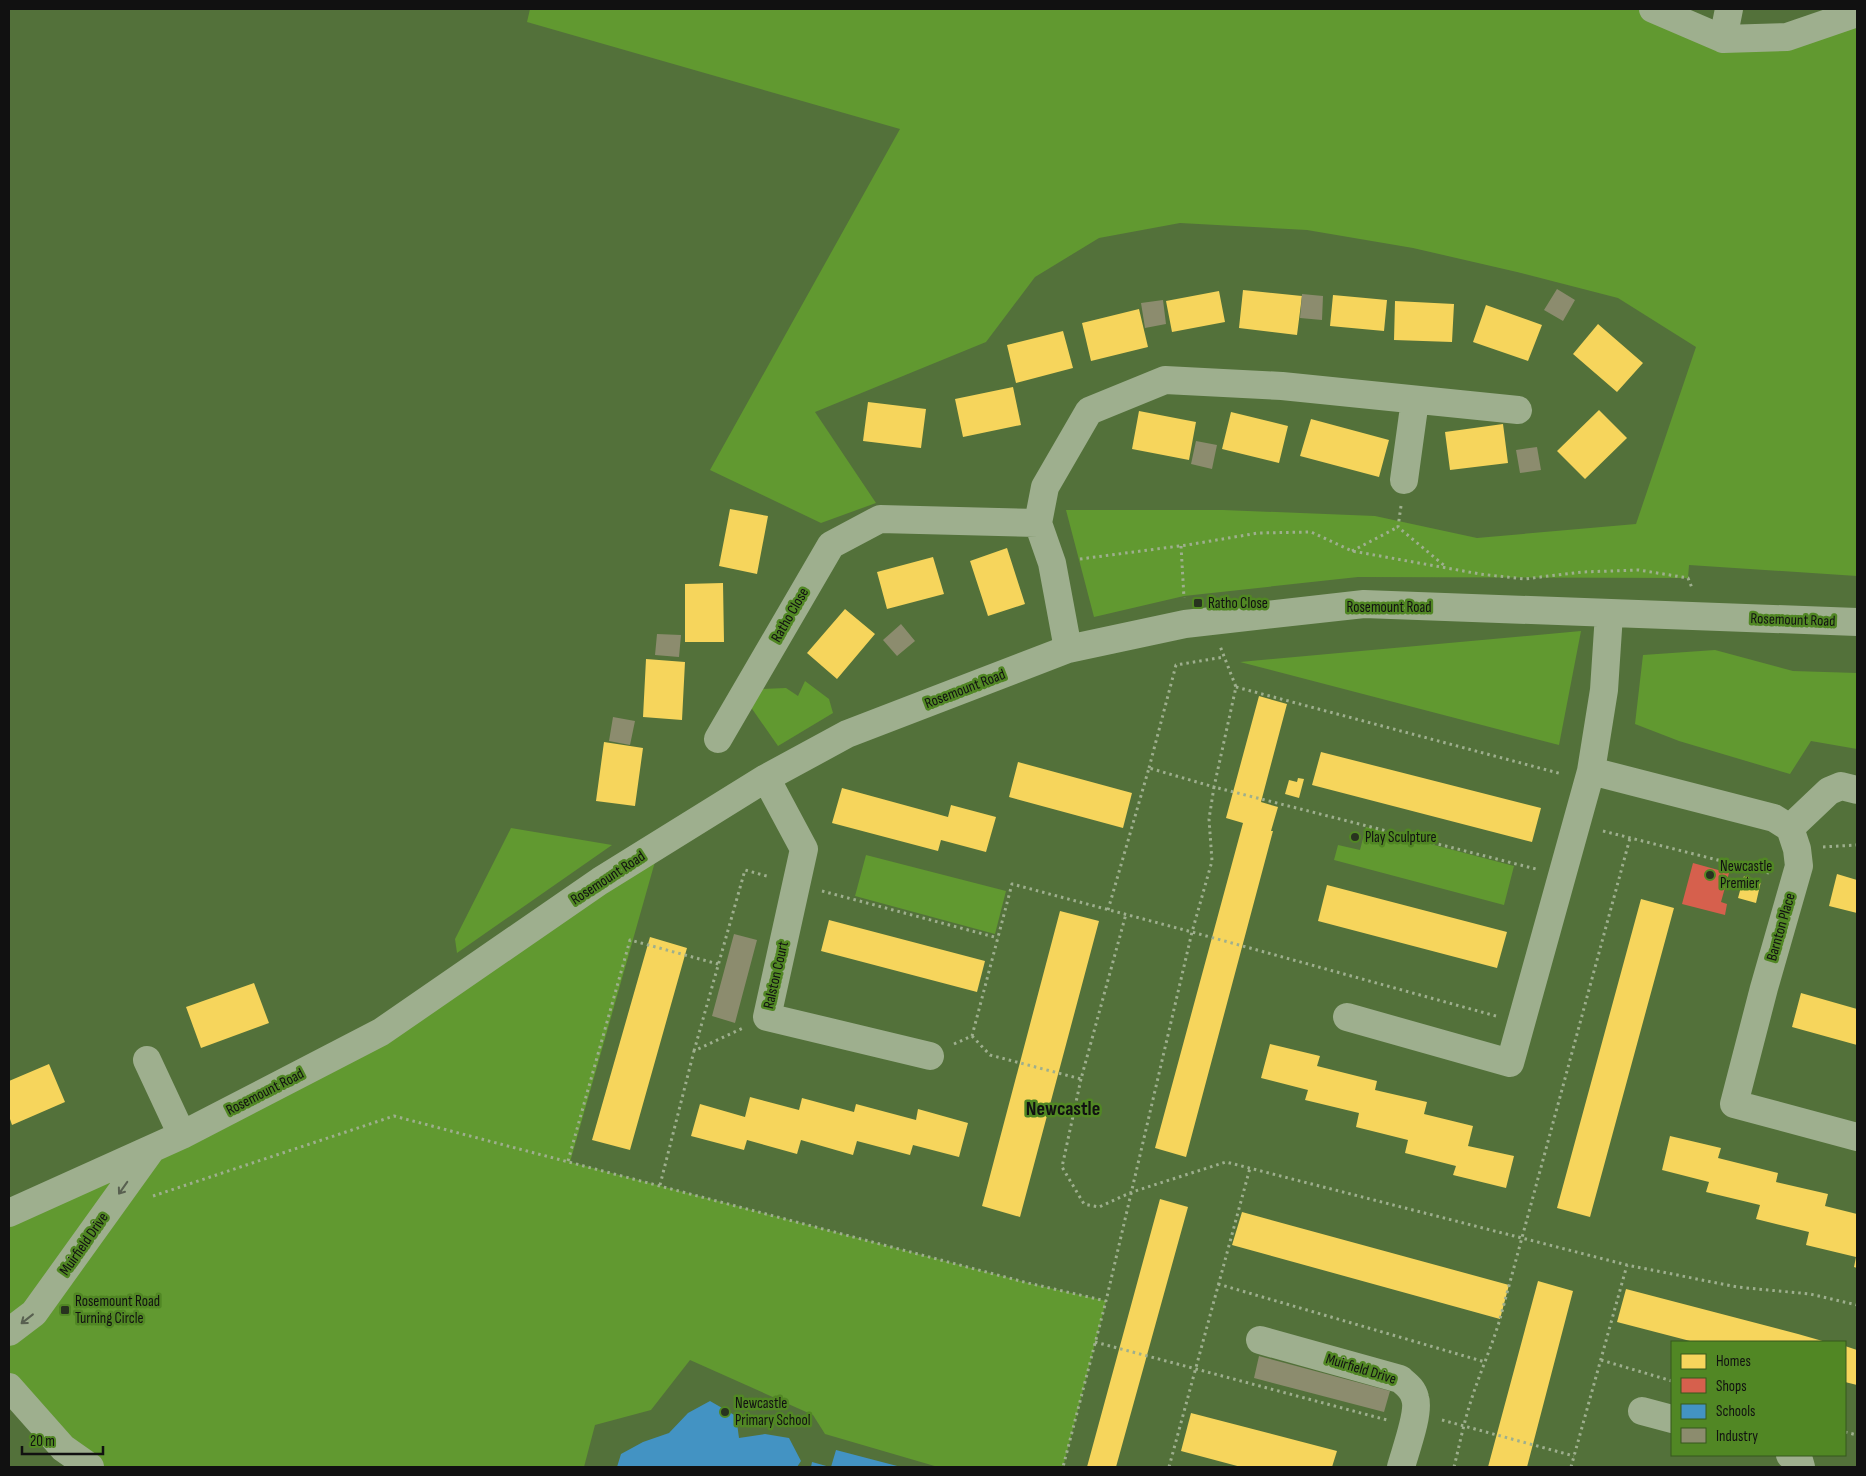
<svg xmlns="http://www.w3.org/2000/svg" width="1866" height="1476" font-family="'Sofia Sans Condensed',sans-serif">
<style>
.green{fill:#619930}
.homes{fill:#f6d55c}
.shops{fill:#d6604d}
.schools{fill:#4393c3}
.industry{fill:#8c8c6e}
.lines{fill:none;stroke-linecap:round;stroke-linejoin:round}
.path{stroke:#9eaf8e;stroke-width:3;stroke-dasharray:2.5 4;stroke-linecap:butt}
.minor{stroke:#9eaf8e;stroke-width:28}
.oneway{stroke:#586050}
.poi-dot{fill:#28331f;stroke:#518724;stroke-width:2}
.labels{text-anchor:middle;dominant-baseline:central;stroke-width:5;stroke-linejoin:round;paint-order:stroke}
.poi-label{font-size:15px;fill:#111;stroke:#518724;text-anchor:start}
.street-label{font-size:15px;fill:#111;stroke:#518724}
.district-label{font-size:20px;font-weight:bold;fill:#111;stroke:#518724}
</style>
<rect width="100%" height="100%" fill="#53713a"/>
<path class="green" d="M530,9H1653L1723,39L1857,13V576L1689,565L1688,578L1358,577L1184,596L1094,617L1066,510H1223L1375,516L1477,538L1636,524L1696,347L1618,298L1517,272L1413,248L1307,230L1180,223L1099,238L1035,277L986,342L815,412L876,503L821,523L710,470L900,129L527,22Z
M1581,631L1559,745L1240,662Z
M1715,650L1793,671L1857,673V749L1811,741L1790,774L1679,741L1635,724L1643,655Z
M805,681L829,699L833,713L778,746L748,703L762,689L786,688L798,696Z
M1366,827L1514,866L1504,905L1334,860L1338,845L1360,850Z
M511,828L612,845L457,953L455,939Z
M660,844L570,1162L1028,1283L1106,1301L1063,1467H938L825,1434L813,1415L690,1360L651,1410L595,1425L584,1467H90L9,1387V1213L381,1032Z
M866,855L1006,891L995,934L855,896Z"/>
<path class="homes" d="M1243,290L1302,296L1297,335L1239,328Z
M1219,291L1225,322L1172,332L1166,301Z
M1333,295L1387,300L1384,331L1330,326Z
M1395,301L1454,304L1452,342L1394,340Z
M1486,305L1542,325L1528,361L1473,342Z
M1139,309L1148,347L1091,361L1082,323Z
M1598,324L1643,363L1617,392L1573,354Z
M1063,331L1073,368L1016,383L1007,345Z
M1013,387L1021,425L963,437L955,399Z
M868,402L926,409L921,448L863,441Z
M1599,410L1627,438L1585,479L1557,451Z
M1139,411L1196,422L1189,460L1132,449Z
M1231,412L1288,426L1279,463L1222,449Z
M1311,419L1389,440L1379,477L1300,456Z
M1503,424L1508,463L1450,470L1445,432Z
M730,509L768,516L757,574L719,566Z
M1007,548L1025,604L988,616L970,561Z
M933,557L944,594L887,609L877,572Z
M723,583L724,642H685V584Z
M845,609L875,634L837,679L807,653Z
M646,659L685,662L682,720L643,717Z
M1259,696L1287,704L1261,802L1278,807L1271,831H1273L1186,1157L1155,1148L1243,823L1226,818Z
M604,742L643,748L635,806L596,801Z
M1321,752L1541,808L1532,842L1312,785Z
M1018,762L1132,793L1123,828L1009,797Z
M1298,778L1304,779L1299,798L1285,794L1289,780L1297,782Z
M842,788L948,817L951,805L996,817L986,852L941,840L938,851L832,823Z
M1837,874L1857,880V913L1829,906Z
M1744,876L1761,881L1756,903L1738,898Z
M1327,885L1507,932L1497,968L1318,921Z
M1641,899L1674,908L1590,1217L1557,1208Z
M1060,911L1099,921L1020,1217L982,1206Z
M829,920L985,961L977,992L821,951Z
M650,937L687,948L630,1150L592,1140Z
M254,983L269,1023L201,1048L186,1007Z
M1801,993L1857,1009V1045L1792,1027Z
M1270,1044L1320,1056L1317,1066L1377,1081L1375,1090L1427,1102L1424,1114L1473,1126L1468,1146L1514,1156L1506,1188L1453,1175L1456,1166L1405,1153L1408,1140L1356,1127L1359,1113L1305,1100L1308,1090L1261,1078Z
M49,1064L65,1102L12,1125L9,1116V1081Z
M750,1097L799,1110L802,1098L854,1112L856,1104L916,1120L918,1109L968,1123L959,1157L913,1145L910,1155L857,1141L853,1155L801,1140L797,1154L747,1140L744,1150L691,1136L700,1104L745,1117Z
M1670,1136L1721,1148L1718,1158L1778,1173L1776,1182L1828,1194L1825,1206L1857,1214V1268L1854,1267L1856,1257L1806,1245L1809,1232L1756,1219L1760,1205L1706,1192L1709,1182L1662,1170Z
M1160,1199L1188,1207L1116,1467H1087Z
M1242,1212L1509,1285L1500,1319L1232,1245Z
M1538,1281L1573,1291L1527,1467H1488Z
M1626,1289L1798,1334L1826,1342H1694L1617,1322Z
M1845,1346L1857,1350V1385L1845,1382Z
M1191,1413L1337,1451L1332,1467H1241L1181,1451Z"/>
<path class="shops" d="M1693,863L1729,873L1721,902L1727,904L1725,915L1682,904Z"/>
<path class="schools" d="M710,1401L736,1416L739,1438L765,1434L789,1438L801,1461L797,1467H617L621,1454L643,1442L669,1433L688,1413Z
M836,1450L901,1467H831Z
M812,1462L830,1467H811Z"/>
<path class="industry" d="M1557,289L1575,300L1563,321L1544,310Z
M1302,294L1323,296L1322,320L1300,318Z
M1163,300L1166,324L1145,328L1141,303Z
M1196,441L1217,445L1212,469L1191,464Z
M1537,447L1541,470L1520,473L1516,450Z
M901,624L915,641L897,656L883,640Z
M657,634L681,635L679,657L655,655Z
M613,717L635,721L630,745L609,741Z
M734,934L757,940L735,1023L712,1016Z
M1259,1356L1390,1391L1384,1412L1254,1378Z"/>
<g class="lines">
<path class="path" d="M1401,506L1398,527L1446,567
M1181,546L1184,598
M1352,551L1398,527
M1080,559L1187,545L1258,533L1311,532L1352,551L1480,574L1524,579L1582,572L1639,570L1688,578L1692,588
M1236,687L1562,774
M1149,768L1176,665L1224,657
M1603,831L1769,873
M1823,847L1857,845
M822,891L998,938
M1108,910L1149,768L1214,787L1236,687L1220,646
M1496,1016L1192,932L1212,861L1209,819L1214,787L1536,869
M972,1036L990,1055L1081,1079L1126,914
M954,1044L972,1036L1012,884L1192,932L1106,1301
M694,1051L745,870L770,877
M1081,1079L1062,1167L1084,1204L1099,1207L1132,1192L1226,1162L1627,1265L1737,1287L1810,1294L1857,1305
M568,1161L630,940L718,964
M660,1185L694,1051L743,1028
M153,1196L394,1116L1028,1283L1106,1301L1063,1467
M1218,1284L1485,1362
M1095,1342L1387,1420
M1601,1360L1672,1381
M1442,1420L1574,1456
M1845,1432L1857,1435
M1169,1467L1250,1168
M1454,1467C1459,1447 1463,1427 1469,1407C1478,1377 1491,1349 1500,1319L1630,838
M1571,1467L1627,1265"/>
<path class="minor" d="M1653,9L1723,39L1787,37L1857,13
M1723,39L1729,9
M1404,480L1415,400
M1038,523L1052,563L1068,649
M718,739L831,545L880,519L1038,523L1045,487L1089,411L1165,380L1282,386L1518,410
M1591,771L1774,818L1790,828L1797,849L1799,866L1764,988L1734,1104L1857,1137
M766,778L804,849L767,1017L930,1056
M1790,828L1829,791L1841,786L1857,790
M1347,1017L1510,1063L1591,771L1604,690L1609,614
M147,1060L182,1135
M9,1213L182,1135L381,1032L600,881L766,778L847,734L1068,649L1185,624L1364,604L1857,622
M9,1332L34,1313L151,1150
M1260,1340L1400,1379C1407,1385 1413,1389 1415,1398C1420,1412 1405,1452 1401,1467
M9,1387L63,1448L90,1467
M1642,1411L1672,1419
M1790,1455L1799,1460L1801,1467"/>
</g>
<defs><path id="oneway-shaft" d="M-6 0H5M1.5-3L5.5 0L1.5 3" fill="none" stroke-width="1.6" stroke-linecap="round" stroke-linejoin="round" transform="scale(1.25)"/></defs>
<g class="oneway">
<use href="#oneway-shaft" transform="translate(123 1188) rotate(125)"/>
<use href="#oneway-shaft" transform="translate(27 1319) rotate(142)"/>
</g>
<g class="poi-dot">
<rect x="1193" y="598" width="10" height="10" rx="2.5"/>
<circle cx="1355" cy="837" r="5"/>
<circle cx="1710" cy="875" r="5"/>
<rect x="60" y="1305" width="10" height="10" rx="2.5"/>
<circle cx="725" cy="1412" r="5"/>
</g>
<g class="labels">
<g class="poi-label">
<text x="1208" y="603">Ratho Close</text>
<text x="1365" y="837">Play Sculpture</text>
<text x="1720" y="866">Newcastle<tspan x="1720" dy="17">Premier</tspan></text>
<text x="75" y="1301">Rosemount Road<tspan x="75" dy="17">Turning Circle</tspan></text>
<text x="735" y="1403">Newcastle<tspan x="735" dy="17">Primary School</tspan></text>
</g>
<g class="street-label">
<text x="1389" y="607">Rosemount Road</text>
<text transform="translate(790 615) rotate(-60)">Ratho Close</text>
<text transform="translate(1793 620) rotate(2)">Rosemount Road</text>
<text transform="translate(965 689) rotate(-21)">Rosemount Road</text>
<text transform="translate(608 878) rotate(-33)">Rosemount Road</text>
<text transform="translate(1781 927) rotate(-74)">Barnton Place</text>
<text transform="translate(776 975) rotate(-77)">Ralston Court</text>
<text transform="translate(265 1092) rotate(-27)">Rosemount Road</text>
<text transform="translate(84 1244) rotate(-55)">Muirfield Drive</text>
<text transform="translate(1361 1369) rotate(17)">Muirfield Drive</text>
</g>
<g class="district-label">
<text x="1063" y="1109">Newcastle</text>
</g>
</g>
<rect width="1866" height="1476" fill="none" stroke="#111111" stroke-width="20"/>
<rect x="1671" y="1341" width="175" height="115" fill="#518724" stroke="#37581c"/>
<rect x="1681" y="1354" width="25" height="15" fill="#f6d55c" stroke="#37581c"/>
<text x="1716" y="1366" font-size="15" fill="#111111">Homes</text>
<rect x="1681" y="1378" width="25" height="15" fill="#d6604d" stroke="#37581c"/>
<text x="1716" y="1391" font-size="15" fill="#111111">Shops</text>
<rect x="1681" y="1404" width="25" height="15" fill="#4393c3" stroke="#37581c"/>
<text x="1716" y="1416" font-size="15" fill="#111111">Schools</text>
<rect x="1681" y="1428" width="25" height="15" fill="#8c8c6e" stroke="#37581c"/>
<text x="1716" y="1441" font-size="15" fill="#111111">Industry</text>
<path d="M22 1446v8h81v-8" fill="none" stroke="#111111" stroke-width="2.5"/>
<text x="30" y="1446" font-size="15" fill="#111111" stroke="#518724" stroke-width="4" paint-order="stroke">20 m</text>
</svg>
